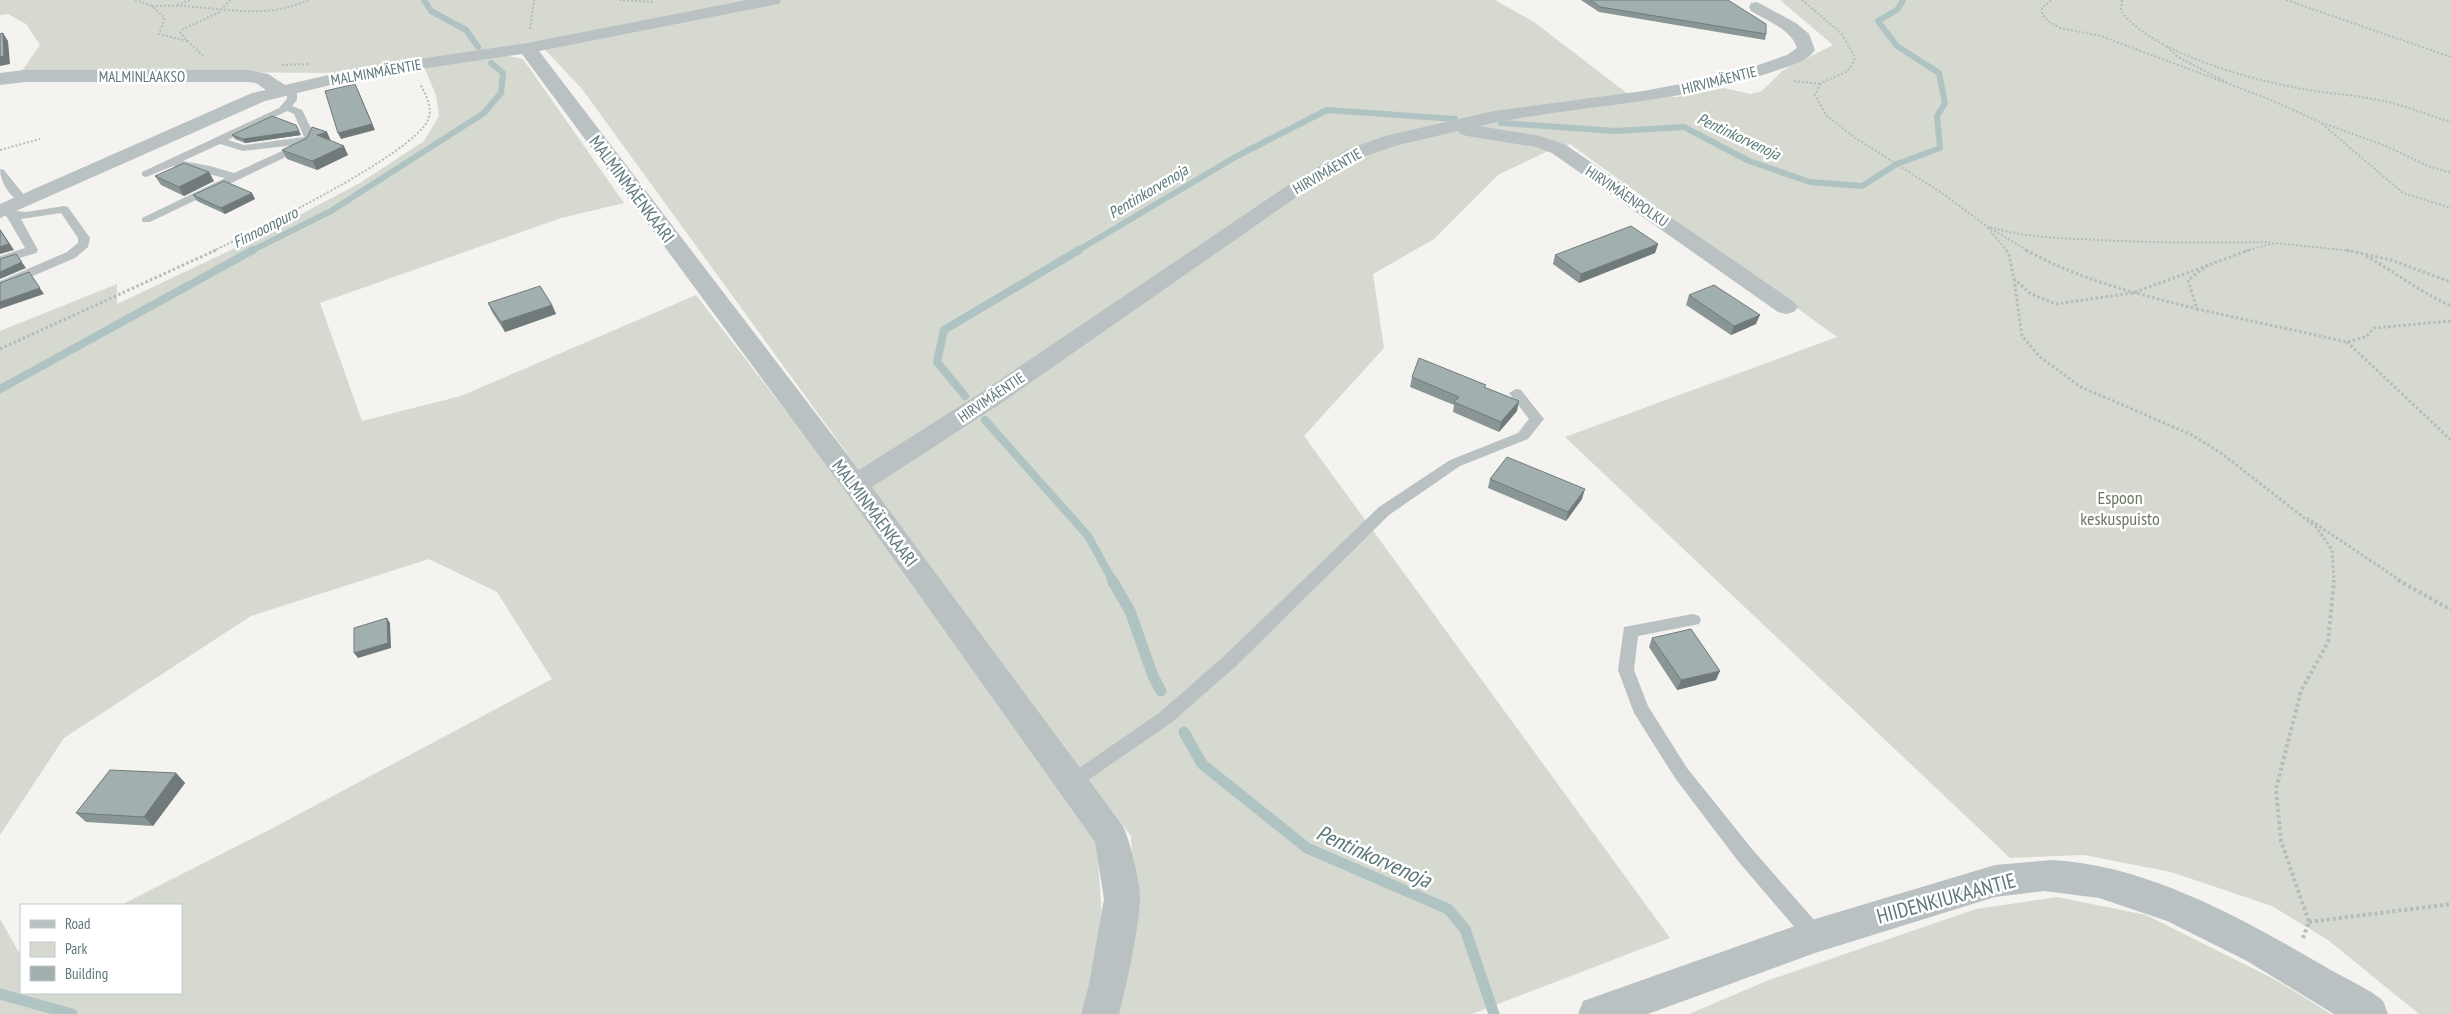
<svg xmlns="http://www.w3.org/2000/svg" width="2451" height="1014" font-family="'PT Sans Narrow',sans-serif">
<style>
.green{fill:#d5d9cf}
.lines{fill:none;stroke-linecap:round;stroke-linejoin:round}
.stream-far2{stroke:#afc3c2;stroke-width:6}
.stream-far1{stroke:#afc3c2;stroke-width:8}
.stream{stroke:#afc3c2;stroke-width:11}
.path-far2{stroke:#b6bbbc;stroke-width:2;stroke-dasharray:2 2;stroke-linecap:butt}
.path-far1{stroke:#b6bbbc;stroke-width:3;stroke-dasharray:2.5 2.5;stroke-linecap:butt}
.path{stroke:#b6bbbc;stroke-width:4;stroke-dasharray:3 3;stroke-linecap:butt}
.lane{fill:#bac1c3;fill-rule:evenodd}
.street{fill:#bac1c3;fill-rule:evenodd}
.wall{fill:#8a9696}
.shaded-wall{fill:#717a7a}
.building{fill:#a1afaf;stroke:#717a7a}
.labels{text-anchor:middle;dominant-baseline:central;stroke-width:5;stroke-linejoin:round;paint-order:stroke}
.far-street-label{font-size:15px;fill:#5e787b;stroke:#fff}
.far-water-label{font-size:16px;font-style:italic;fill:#597877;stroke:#fff}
.street-label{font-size:18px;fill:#5e787b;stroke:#fff}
.park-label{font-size:18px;fill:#6d7861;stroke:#fff}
.near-street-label{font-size:21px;fill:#5e787b;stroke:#fff}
.near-water-label{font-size:22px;font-style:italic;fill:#597877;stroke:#fff}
</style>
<rect width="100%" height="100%" fill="#f4f3f0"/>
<path class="green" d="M0,0H1495L1534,22L1628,94L1677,97L1725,88L1750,94L1762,91L1782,71L1833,45L1780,0H2451V1014H2419L2328,940L2272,906L2171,872L2084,855L2010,858L1565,437L1837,337L1570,144L1546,152L1498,175L1434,239L1373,274L1384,348L1304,436L1670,938L1472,1014H1116L1135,931L1131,836L1004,669L582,89L537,41L359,73L22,71L40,45L26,24L8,14L0,15Z
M503,55L523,59L624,203L561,218L320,303L362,421L461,396L696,295L846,489L1097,843L1103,935L1081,1014H0V919L21,956V993H181V905H121L271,829L552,679L497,592L429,559L251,616L64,738L0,835V331L117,284V304L250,241L360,183L424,141L439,116L436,95L424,67Z
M2057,897L2146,915L2274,979L2331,1014H1689L1769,980L1976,909Z"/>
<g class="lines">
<path class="stream-far2" d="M424,0L431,11L466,30L478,47
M1501,123L1615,131L1684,127L1749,161L1810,182L1862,186L1897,164L1940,148L1937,116L1945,103L1939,73L1897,46L1878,21L1898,9L1903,0
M251,251L331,211L484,113L501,93L503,73L491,63
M1077,251L1237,156L1327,110L1455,119"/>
<path class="stream-far1" d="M0,389L253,250
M965,396L937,362L944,330L1079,250
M985,420L1088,536L1113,581"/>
<path class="stream" d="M1112,580L1130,611L1153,676L1161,691
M1184,732L1202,764L1307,848L1448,909L1465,929L1494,1014
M0,994L72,1014"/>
<path class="path-far2" d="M135,0L152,6L165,18L159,34L187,41
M619,0L653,2
M1802,0L1841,33L1855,57C1850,78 1833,74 1821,84C1819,86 1817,92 1815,95L1826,115L1854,137L1942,193L1985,225L2028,251
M2051,0L2042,8V14L2048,21L2060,28L2101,36L2266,98L2320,122L2386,146L2428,166L2451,173
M2122,0L2121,11C2151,52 2243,77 2292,87C2320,93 2350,94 2378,100C2403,104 2427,115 2451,122
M2286,0L2451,57
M177,5L190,0
M152,6C166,6 180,5 194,7C237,10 268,18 308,0
M530,29L534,0
M2167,47L2178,57L2226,82
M203,56L180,33L183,29L218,13L230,0
M282,65L308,64
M1794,81L1821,84
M2322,124L2403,193L2451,208
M0,150L40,139
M1990,227C2025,238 2063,238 2099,240C2156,243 2213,243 2270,242
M1988,228L2007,251
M213,251C253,232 412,155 428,120C433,108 426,95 420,84
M2245,251L2275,243L2352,251"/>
<path class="path-far1" d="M2006,250L2009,254L2014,279L2031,294L2056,304L2133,293L2249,250
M2026,250C2080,280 2138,294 2197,309
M2346,250L2391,260L2451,282
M2366,256C2395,272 2420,292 2451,306
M2208,265L2188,280L2197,309L2347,342L2366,337L2374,328L2451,321
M2014,279L2022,336L2040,357L2081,387L2192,435L2221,453L2316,527L2332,550L2334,581
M2347,342L2451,440
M0,349L216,250
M2307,518L2401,581"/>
<path class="path" d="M2398,580L2451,610
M2309,922L2451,904
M2303,938L2309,922L2281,841L2276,789L2301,691L2328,642L2334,580"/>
<path class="lane" d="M292,85L297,88V100L292,106L302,110L315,136L311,145L150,222H142V218L225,178L173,166L146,177L142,176V172L279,108L287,99V88ZM287,111L294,114L304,137L244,145L228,140ZM220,144L243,151L295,145L234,173L210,166L183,161Z
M0,169L4,170L24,195L32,198V202C14,207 0,183 0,169Z
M64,206L68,207L90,238L88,247L75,258L0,290V281L67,252L78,243V238L61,213L21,219L38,250L36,253L0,264V256L25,248L7,217L0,213V209L26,212Z
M1516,389L1521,390L1544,419L1528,439L1460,466L1389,515L1235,667L1171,723L1078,787L1072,790L1066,787L1063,782L1066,777L1159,713L1223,657L1379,507L1450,460L1518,433L1529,419L1509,393Z
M1693,614L1699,616L1701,620L1699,624L1638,636L1634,670L1648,706L1687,768L1752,849L1822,929L1825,936L1822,943L1815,945L1808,943L1738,861L1675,778L1634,713L1618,670L1624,627Z"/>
<path class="street" d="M747,0H781L779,4L773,5L539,51L859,470L982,392L1284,188L1346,150L1385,136L1494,111L1643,91L1729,75L1787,55L1797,48C1792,30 1766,20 1751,11L1749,7L1751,3L1757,2L1796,23L1809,34L1815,50C1806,63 1789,66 1775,71C1679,105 1578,104 1479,126L1540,136L1566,145L1794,302L1798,307L1794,312L1786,314L1778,312L1552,153L1536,147L1467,136L1460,134L1458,131L1398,145L1360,158L1298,196L1000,404L872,487L1123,826C1130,841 1141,885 1140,901C1137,938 1128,978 1119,1014H1081L1089,984L1104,899L1095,842L846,492L522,54L359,78L265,101L0,218V204L252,93L266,90L256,83L248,82H25L0,85V73L25,70H248L268,74L285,85L359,68L527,43Z
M2052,860C2149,865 2247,921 2329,969C2343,977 2371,990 2382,1000C2385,1003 2386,1010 2388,1014H2334L2247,961L2167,921L2099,898L2044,891L1995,897L1815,953L1648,1014H1578L1583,1001L1815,919L1995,865Z"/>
</g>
<path class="wall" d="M1581,0H1728L1766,34L1765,40L1599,12Z
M232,135H301L245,143L235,139Z
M331,141L348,155L317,170L287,159L282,150Z
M155,176L214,181L184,196L161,185Z
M193,195L255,199L225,214L197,201Z
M1658,244L1655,253L1579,283L1553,264L1555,255Z
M1689,295L1756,324L1731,335L1686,305Z
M488,303L552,305L556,314L505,332L492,312Z
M1412,377L1485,388L1517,411L1499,432L1453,412L1454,405L1410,387Z
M1490,479L1582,499L1566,521L1488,488Z
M1652,638L1716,680L1677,690L1649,647Z
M176,773L185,783L153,826L86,822L76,813Z"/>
<path class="shaded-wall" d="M3,33L8,41L10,64L0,66V57Z
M358,90L375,130L341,139L338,133Z
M296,125L301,135L245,143L243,139Z
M327,132L331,141L317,135Z
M344,146L348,155L317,170L312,161Z
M209,172L214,181L184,196L179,187Z
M252,193L255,199L225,214L221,208Z
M0,229L14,250L0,254Z
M1658,244L1655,253L1579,283L1581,274Z
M16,254L26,268L0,279V272Z
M29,272L44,294L0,309V302Z
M552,305L556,314L505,332L501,322Z
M1760,315L1756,324L1731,335L1734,326Z
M1519,401L1517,411L1499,432L1501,422Z
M1585,489L1582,499L1566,521L1568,512Z
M387,618L390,623L391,648L358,658L354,653Z
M1720,671L1716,680L1677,690L1681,680Z
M176,773L185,783L153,826L144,817Z"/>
<path class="building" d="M1591,0H1728L1766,24V34L1600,7Z
M3,33L4,56L0,57V34Z
M355,84L372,124L338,133L325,91Z
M272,116L296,125L299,131L243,139L232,135Z
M312,127L327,132L317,135L344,146L312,161L282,150L307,138Z
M184,163L209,172L179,187L155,176Z
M224,181L252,193L221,208L193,195Z
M1631,226L1658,244L1581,274L1555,255Z
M0,230L9,244L0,247Z
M16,254L22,262L0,272V259Z
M29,272L40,288L0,302V283Z
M1714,285L1760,315L1734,326L1689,295Z
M540,286L552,305L501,322L488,303Z
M1419,358L1486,385L1484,387L1519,401L1501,422L1454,402L1459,397L1412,377Z
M1507,457L1585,489L1568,512L1490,479Z
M387,618L388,643L354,653V628Z
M1691,629L1720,671L1681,680L1652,638Z
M110,770L176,773L144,817L76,813Z"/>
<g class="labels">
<g class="far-street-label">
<text transform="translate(376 72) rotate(-10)">MALMINMÄENTIE</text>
<text x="142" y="76">MALMINLAAKSO</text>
<text transform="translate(1719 80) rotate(-14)">HIRVIMÄENTIE</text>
<text transform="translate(1327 171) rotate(-30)">HIRVIMÄENTIE</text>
<text transform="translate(1627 196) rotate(34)">HIRVIMÄENPOLKU</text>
<text transform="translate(991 397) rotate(-34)">HIRVIMÄENTIE</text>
</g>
<g class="far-water-label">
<text transform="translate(1739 136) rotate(25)">Pentinkorvenoja</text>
<text transform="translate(1148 191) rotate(-31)">Pentinkorvenoja</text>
<text transform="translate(265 227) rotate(-27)">Finnoonpuro</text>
</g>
<g class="street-label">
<text transform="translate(632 189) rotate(53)">MALMINMÄENKAARI</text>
<text transform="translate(875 513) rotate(53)">MALMINMÄENKAARI</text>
</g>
<g class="park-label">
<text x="2120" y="497">Espoon<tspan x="2120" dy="21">keskuspuisto</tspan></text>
</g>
<g class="near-street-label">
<text transform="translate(1946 898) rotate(-15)">HIIDENKIUKAANTIE</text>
</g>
<g class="near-water-label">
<text transform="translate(1374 856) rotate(24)">Pentinkorvenoja</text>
</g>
</g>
<rect x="20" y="904" width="162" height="90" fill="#ffffff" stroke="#bfc9ca"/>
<rect x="30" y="920" width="25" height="8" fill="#bac1c3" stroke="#bfc9ca"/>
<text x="65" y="929" font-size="15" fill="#5e787b">Road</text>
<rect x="30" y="942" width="25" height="15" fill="#d5d9cf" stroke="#bfc9ca"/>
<text x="65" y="954" font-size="15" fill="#5e787b">Park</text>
<rect x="30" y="966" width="25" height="15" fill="#a1afaf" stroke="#bfc9ca"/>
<text x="65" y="979" font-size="15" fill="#5e787b">Building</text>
</svg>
